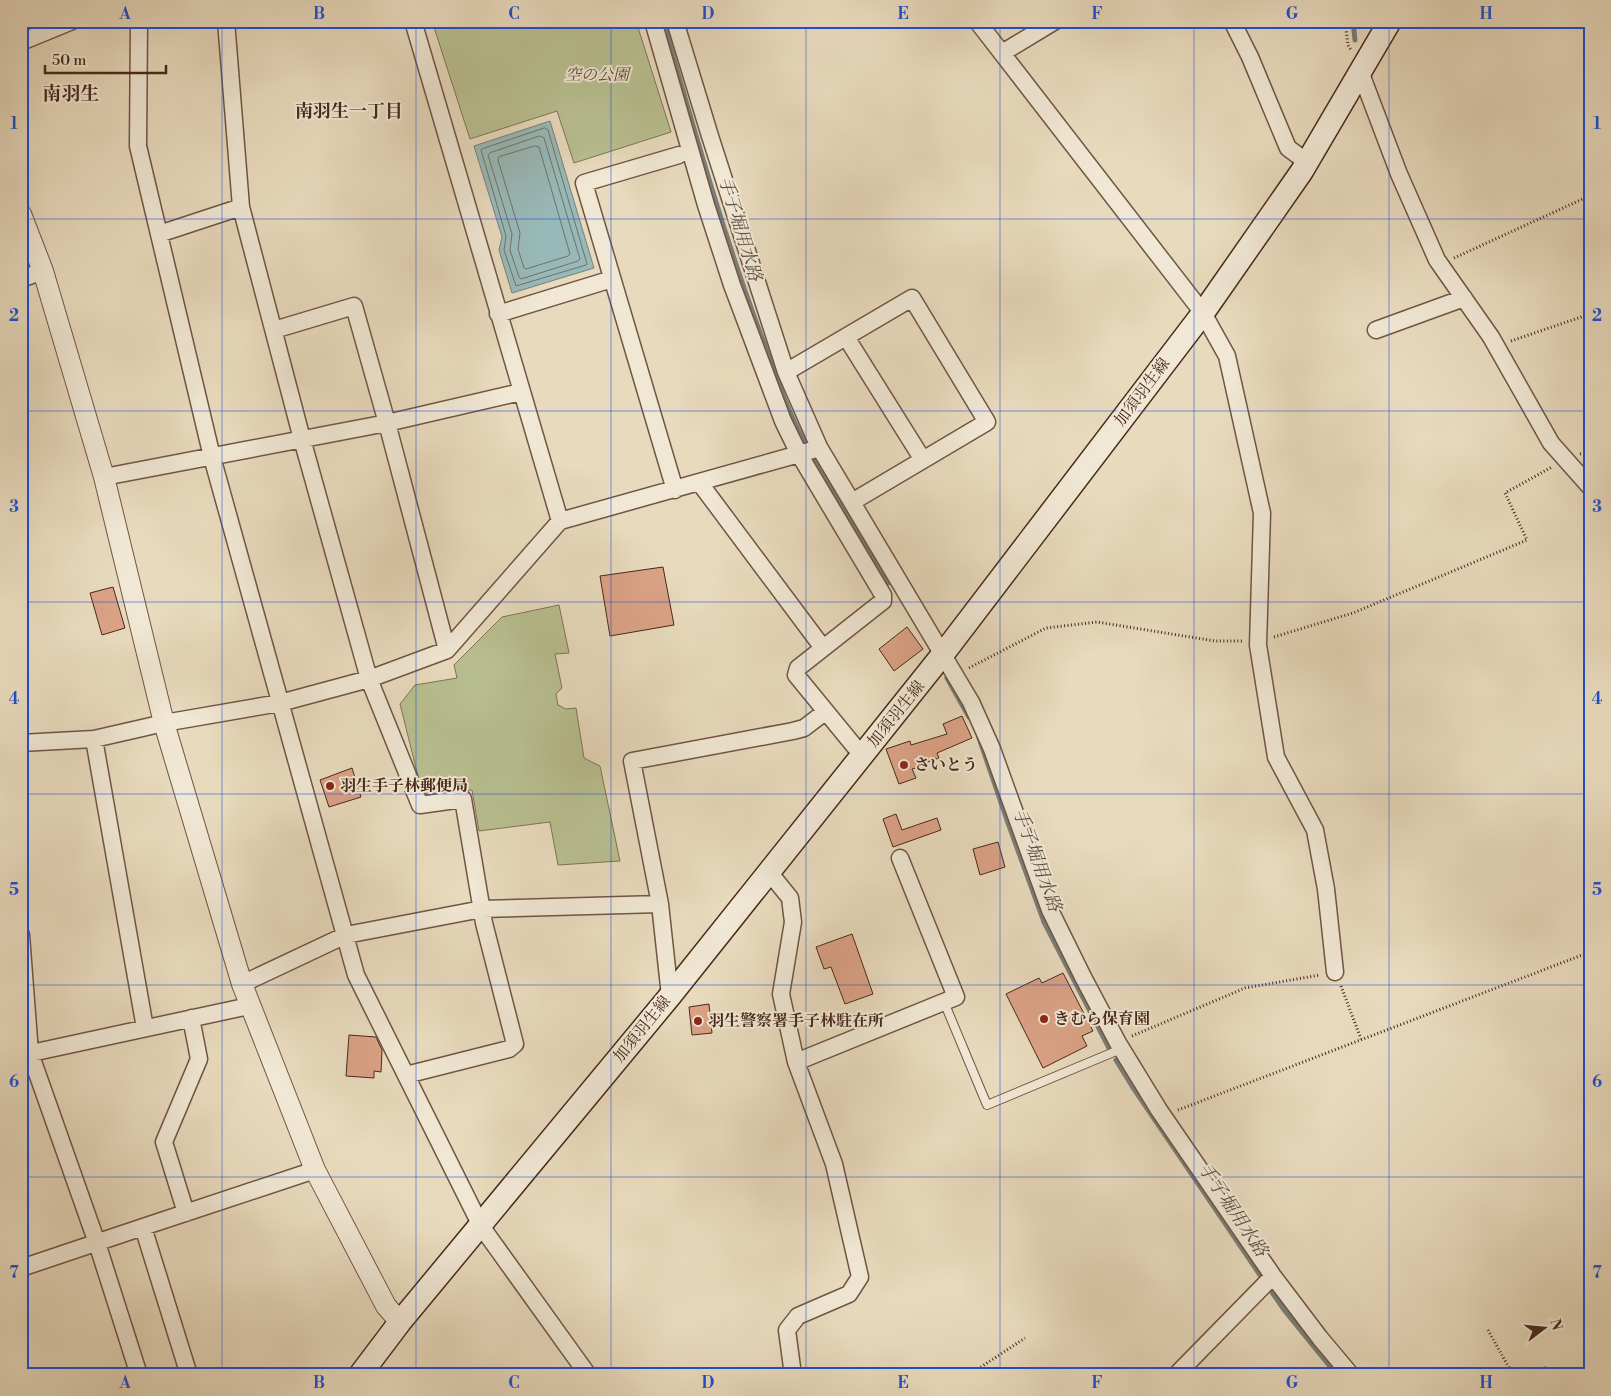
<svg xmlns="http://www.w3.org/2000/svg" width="1611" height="1396" font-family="'Libre Bodoni','Noto Serif JP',serif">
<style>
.green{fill:#b8bf90;stroke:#807455}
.water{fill:#98b9b8;stroke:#787f79}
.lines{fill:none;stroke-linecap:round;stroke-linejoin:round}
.shore{stroke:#707169;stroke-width:1}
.stream{stroke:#787f79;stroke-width:5}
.building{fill:#dba286;stroke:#48291a}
.service-casing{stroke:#705543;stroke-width:10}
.minor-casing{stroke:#705543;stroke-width:19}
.tertiary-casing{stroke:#705543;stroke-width:22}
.secondary-casing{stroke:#48291a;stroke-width:25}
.path{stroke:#48291a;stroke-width:3;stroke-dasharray:1 2.5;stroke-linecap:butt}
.service{stroke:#f0e7d4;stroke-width:8}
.minor{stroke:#f0e7d4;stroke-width:16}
.tertiary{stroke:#f0e7d4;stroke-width:20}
.secondary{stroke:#f0e7d4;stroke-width:22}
.grid{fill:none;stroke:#1d4ed8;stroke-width:1;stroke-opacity:0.55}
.poi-dot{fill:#8f2418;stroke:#f0e7d4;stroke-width:2}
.labels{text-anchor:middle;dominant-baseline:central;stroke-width:4;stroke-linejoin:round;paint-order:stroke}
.park-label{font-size:16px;font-style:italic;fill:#5e4732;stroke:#f0e7d4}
.street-label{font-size:16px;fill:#48291a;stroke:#f0e7d4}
.poi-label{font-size:16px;font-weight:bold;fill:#48291a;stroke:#f0e7d4;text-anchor:start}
.neighbourhood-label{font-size:18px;font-weight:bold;fill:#48291a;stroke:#f0e7d4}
.water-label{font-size:18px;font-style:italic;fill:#5c4d42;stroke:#f0e7d4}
.quarter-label{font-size:19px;font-weight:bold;fill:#48291a;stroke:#f0e7d4}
.neatline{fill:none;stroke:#1d4ed8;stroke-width:2}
.grid-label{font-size:16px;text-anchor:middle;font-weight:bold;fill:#1d4ed8}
</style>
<rect width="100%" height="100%" fill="#e8dabd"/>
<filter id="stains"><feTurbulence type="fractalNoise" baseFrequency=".004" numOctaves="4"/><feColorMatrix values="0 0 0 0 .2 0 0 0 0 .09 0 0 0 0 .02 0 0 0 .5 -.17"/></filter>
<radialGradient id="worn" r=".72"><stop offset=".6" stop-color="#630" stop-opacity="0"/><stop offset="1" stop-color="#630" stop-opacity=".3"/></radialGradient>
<path class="green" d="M432,21H636L671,132L574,163L557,111L470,139Z
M559,605L569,653L555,654L562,688L556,694L558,705L566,709L576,708L584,758L600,766L620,861L558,865L550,822L479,831L472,790L428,795L422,792L400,704L415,685L457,678L454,665L502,617Z"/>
<path class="water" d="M550,121L594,268L512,293L499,250L502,237L474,146Z"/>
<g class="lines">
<path class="shore" d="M545,128L548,130L587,264L586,265L516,286L504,250L506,236L481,150L482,149Z
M540,136L544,138L580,259L578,261L521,279L519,277L510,250L512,234L488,155L490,153Z
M535,146L539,147L570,254L568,256L526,269L524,268L518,249L520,233L498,160L499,157Z"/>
<path class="stream" d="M663,21C694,129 724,238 764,343C776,376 787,410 804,441
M1353,21L1355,40
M816,461L888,583
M947,678L969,717
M979,738L1008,823L1044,922L1109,1048
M1116,1060L1132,1086L1260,1275
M1269,1288L1285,1311L1337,1375"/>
</g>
<path class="building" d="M663,567L674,625L610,636L600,576Z
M113,587L125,628L102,635L90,593Z
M907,627L923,649L894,671L879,649Z
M962,716L972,738L937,753L939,758L919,765V767L912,769L916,778L899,784L886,749L910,741L911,745L947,734L943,724Z
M352,768L361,797L329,807L320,780Z
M896,814L902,830L937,818L941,830L893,847L883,819Z
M998,842L1005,867L980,875L973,849Z
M852,934L873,994L845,1004L831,967L824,969L816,947Z
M1063,973L1093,1031L1082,1036L1087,1046L1043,1068L1006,994L1039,978L1042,983Z
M709,1004L712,1033L692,1035L689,1007Z
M349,1035L376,1037L382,1050L381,1072L374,1071V1078L346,1076Z"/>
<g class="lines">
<g class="service-casing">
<path id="service" d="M944,1002L987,1105L1121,1049"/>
</g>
<g class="minor-casing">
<path id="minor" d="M139,21L138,146L212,457L356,975L481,1226L588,1375
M226,21L241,207L302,439L369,679L420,805L463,799L484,923L515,1044L509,1049L406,1075
M413,21L560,521
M653,21L706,205L732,285L783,421L799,454L883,595V601L798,668L796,675L855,747L864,753
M675,21L710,136L786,372L819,447L971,702L992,749L1050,910L1083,977L1118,1043L1159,1110L1273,1276L1320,1338L1351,1375
M977,21L1203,313L1227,356L1262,513L1258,645L1276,757L1315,830L1326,889L1335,972
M1232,21L1250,57L1288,148L1307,162
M21,42L72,21
M1002,53L1055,21
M1360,71L1399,174L1437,260L1491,337L1551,443L1590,487
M159,234L241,207
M21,279L43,271
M498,314L612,279
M274,330L354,306L387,423L447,650
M1376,330L1464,298
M846,337L923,460
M786,372L912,298L987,422L852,502
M104,477L387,423L521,392
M699,482L823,648
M675,490L584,183L679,155
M94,739L145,1028
M21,743L94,739L164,723L280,703L369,679L447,650L560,521L799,454L816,449L819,447
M769,872L790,898L793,922L781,994L796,1062L834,1164L860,1277L849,1294L798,1316L787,1330L793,1375
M660,904L632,761L793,731L804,728L825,712
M21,935L30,1053L97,1243L139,1375
M242,984L346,935L482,909L660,904L670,996
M22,1055L249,1006
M796,1062L956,997L900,858
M186,1213L164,1142L199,1059L191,1018
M21,1268L143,1227
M189,1375L143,1227L315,1170
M1176,1375L1273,1276"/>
</g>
<g class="tertiary-casing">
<path id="tertiary" d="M21,214L43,271L104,477L164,723L242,984L315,1170L386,1306L400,1322"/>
</g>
<g class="secondary-casing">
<path id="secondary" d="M360,1375L400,1322L670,996L943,654L1203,313L1302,171L1390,21"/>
</g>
<path class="path" d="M1345,21L1348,45L1351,50
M1454,258L1587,197
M1511,341L1590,314
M1580,454L1590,451
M1274,637L1353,613L1527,540L1505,493L1552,467
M969,668L1046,628L1097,622L1215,641H1244
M1341,986L1361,1039
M1132,1036L1245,988L1320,975
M1178,1110L1590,952
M1488,1330L1513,1375
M969,1375L1025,1338
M1538,1375L1546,1367"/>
<use href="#service" class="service"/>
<use href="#minor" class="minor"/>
<use href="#tertiary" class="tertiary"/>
<use href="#secondary" class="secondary"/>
</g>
<path class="grid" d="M222,21V1375M416,21V1375M611,21V1375M806,21V1375M1000,21V1375M1194,21V1375M1389,21V1375M21,219H1590M21,411H1590M21,602H1590M21,794H1590M21,985H1590M21,1177H1590"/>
<g class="poi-dot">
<circle cx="904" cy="765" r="5"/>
<circle cx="330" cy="786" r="5"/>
<circle cx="1044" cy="1019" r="5"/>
<circle cx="698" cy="1021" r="5"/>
</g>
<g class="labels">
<g class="park-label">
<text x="597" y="75">空の公園</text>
</g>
<g class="street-label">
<text transform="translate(1142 392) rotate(-53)">加須羽生線</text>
<text transform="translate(896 714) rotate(-51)">加須羽生線</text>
<text transform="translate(642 1029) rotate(-51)">加須羽生線</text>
</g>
<g class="poi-label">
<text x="914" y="765">さいとう</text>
<text x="340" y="786">羽生手子林郵便局</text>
<text x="1054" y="1019">きむら保育園</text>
<text x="708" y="1021">羽生警察署手子林駐在所</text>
</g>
<g class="neighbourhood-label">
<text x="349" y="111">南羽生一丁目</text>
</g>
<g class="water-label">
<text transform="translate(740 229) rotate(73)">手子堀用水路</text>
<text transform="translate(1037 860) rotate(70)">手子堀用水路</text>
<text transform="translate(1233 1210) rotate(56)">手子堀用水路</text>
</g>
<g class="quarter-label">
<text x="71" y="94">南羽生</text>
</g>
</g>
<rect width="1611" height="1396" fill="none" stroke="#e8dabd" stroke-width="55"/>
<g transform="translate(1544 1328) rotate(74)" stroke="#f0e7d4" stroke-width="4" paint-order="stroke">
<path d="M0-4L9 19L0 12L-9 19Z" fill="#48291a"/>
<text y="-8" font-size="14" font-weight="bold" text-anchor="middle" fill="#48291a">N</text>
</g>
<path d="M45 65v8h121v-8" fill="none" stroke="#48291a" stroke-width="2.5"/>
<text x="52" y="65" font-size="15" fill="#48291a" stroke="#f0e7d4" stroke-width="4" paint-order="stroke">50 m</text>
<rect x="28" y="28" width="1556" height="1340" class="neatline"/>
<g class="grid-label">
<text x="125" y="19">A</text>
<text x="319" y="19">B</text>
<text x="514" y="19">C</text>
<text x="708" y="19">D</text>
<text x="903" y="19">E</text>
<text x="1097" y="19">F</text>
<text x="1292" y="19">G</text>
<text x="1486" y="19">H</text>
<text x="14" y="129">1</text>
<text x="1597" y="129">1</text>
<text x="14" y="321">2</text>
<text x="1597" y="321">2</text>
<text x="14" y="512">3</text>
<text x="1597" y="512">3</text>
<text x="14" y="704">4</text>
<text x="1597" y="704">4</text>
<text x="14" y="895">5</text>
<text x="1597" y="895">5</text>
<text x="14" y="1087">6</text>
<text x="1597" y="1087">6</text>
<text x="14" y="1278">7</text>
<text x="1597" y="1278">7</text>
<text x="125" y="1388">A</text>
<text x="319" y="1388">B</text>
<text x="514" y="1388">C</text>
<text x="708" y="1388">D</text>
<text x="903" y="1388">E</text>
<text x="1097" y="1388">F</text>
<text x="1292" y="1388">G</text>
<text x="1486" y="1388">H</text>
</g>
<rect width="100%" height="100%" filter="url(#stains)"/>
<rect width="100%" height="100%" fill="url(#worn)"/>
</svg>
